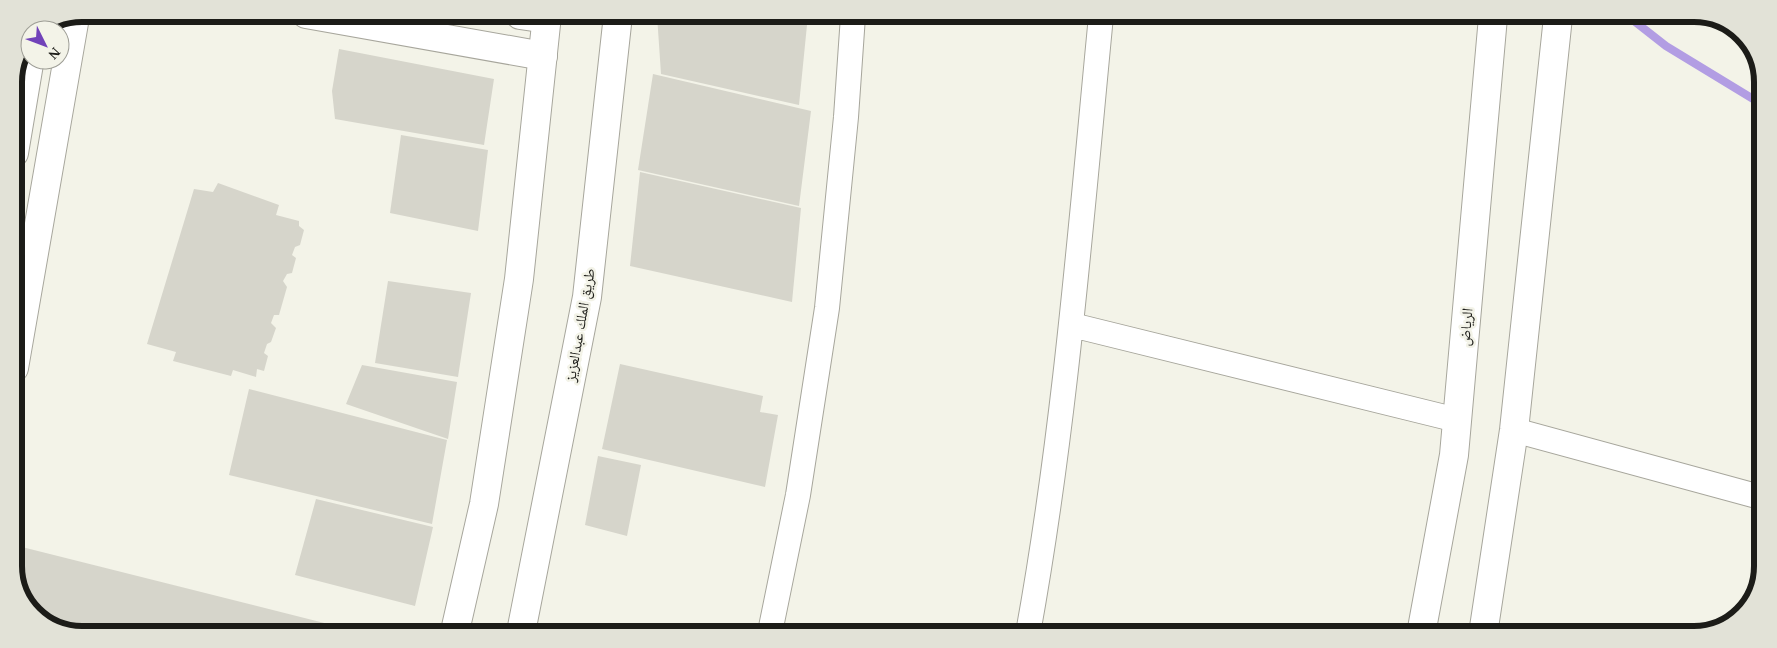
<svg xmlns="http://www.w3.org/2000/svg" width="1777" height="648" font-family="'Times New Roman','Noto Naskh Arabic',serif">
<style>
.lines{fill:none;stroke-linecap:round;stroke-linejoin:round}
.stream{stroke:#b29de3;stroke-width:8}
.building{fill:#d6d5cb}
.minor-casing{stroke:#a7a69c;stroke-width:26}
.tertiary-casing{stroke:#a7a69c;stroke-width:30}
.trunk-casing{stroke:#a7a69c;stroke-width:30}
.minor{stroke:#fff;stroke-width:24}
.tertiary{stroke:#fff;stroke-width:28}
.trunk{stroke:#fff;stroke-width:28}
.labels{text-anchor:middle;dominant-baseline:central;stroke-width:5;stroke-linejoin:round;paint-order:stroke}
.street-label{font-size:15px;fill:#1c1c18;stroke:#f3f3e8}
.rim{fill:none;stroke:#1c1c18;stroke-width:6}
</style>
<rect width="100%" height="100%" fill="#f3f3e8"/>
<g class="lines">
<path class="stream" d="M1629,17L1666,46L1763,105"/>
</g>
<path class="building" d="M657,15H808L799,105L661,74Z
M339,49L494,79L484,145L335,119L332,91Z
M653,74L811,111L799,206L638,170Z
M401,135L488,150L478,231L390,213Z
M640,172L801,208L792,302L630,266Z
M218,183L279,205L276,215L299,221V226L304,230L300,245L295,247L292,255L296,258L292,273L287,274L283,281L287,287L279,315H274L271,323L276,328L271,342L267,344L264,353L268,356L264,371L257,369L256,377L233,370L231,376L173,361L176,352L147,344L194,189L213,192Z
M388,281L471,293L458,377L375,363Z
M620,364L763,396L760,412L778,415L765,487L602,449Z
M362,365L457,382L448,439L346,404Z
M249,389L447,440L432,524L229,475Z
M598,456L641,465L627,536L585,525Z
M316,499L433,527L415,606L295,575Z
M14,545L352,630V631L60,630L28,607L14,570Z"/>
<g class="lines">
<g class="minor-casing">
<path id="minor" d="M1072,325L1457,420
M1514,430L1760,497
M770,632L798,495L827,308L846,117L853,16
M1028,633C1065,429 1081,222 1101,16"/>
</g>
<g class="tertiary-casing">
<path id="tertiary" d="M306,14L543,56
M520,15L547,19
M14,153L30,58
M14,368L75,17
M1421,634L1454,455L1493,17
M1483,634L1514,430L1558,17"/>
</g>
<g class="trunk-casing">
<path id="trunk" d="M455,631L484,504L519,279L547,15
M521,632L587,297L618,15"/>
</g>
<use href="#minor" class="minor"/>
<use href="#tertiary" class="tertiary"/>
<use href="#trunk" class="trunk"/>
</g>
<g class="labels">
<g class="street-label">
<text transform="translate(580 325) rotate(-80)">طريق الملك عبدالعزيز</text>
<text transform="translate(1466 327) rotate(-85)">الرياض</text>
</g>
</g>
<path d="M0 0H1777V648H0ZM82 22H1694A60 60 0 0 1 1754 82V566A60 60 0 0 1 1694 626H82A60 60 0 0 1 22 566V82A60 60 0 0 1 82 22Z" fill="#e2e2d7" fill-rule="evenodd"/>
<path class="rim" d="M82 22H1694A60 60 0 0 1 1754 82V566A60 60 0 0 1 1694 626H82A60 60 0 0 1 22 566V82A60 60 0 0 1 82 22Z"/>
<g transform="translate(45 45) rotate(132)"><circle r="24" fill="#f3f3e8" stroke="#9d9d95"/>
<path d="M0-4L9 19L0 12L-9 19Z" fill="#7142b9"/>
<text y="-8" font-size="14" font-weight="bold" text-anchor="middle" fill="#1c1c18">N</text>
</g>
</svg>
